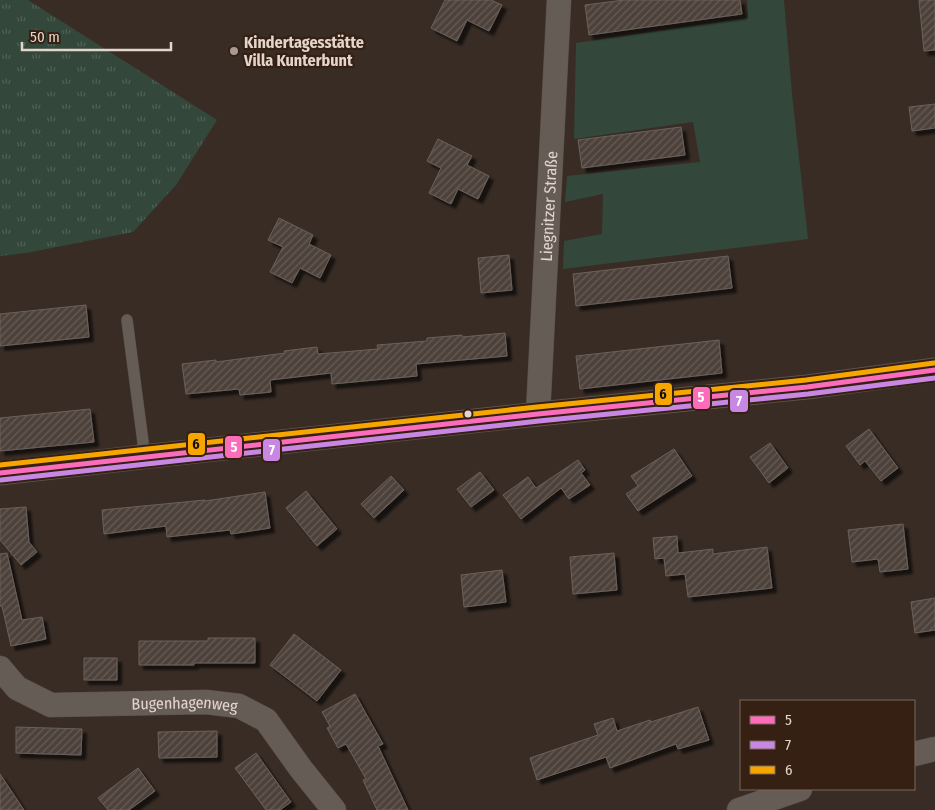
<svg xmlns="http://www.w3.org/2000/svg" width="935" height="810" font-family="'Fira Sans Condensed',sans-serif">
<style>
.green{fill:#33483b}
.park{fill:url(#park-tufts)}
.building{fill:url(#building-hatch);stroke:#6c615b;filter:url(#shadow)}
.lines{fill:none;stroke-linecap:round;stroke-linejoin:round}
.lane-casing{stroke:#564b44;stroke-width:12}
.street-casing{stroke:#564b44;stroke-width:25}
.lane{stroke:#665c56;stroke-width:11}
.street{stroke:#665c56;stroke-width:24}
.bus-1-casing{stroke:#352013;stroke-width:9}
.bus-2-casing{stroke:#352013;stroke-width:9}
.bus-3-casing{stroke:#352013;stroke-width:9}
.bus-1{stroke:#fb6dba;stroke-width:5}
.bus-2{stroke:#c787e3;stroke-width:5}
.bus-3{stroke:#f7a600;stroke-width:5}
.poi-dot{fill:#a89a92;stroke:#352013;stroke-width:2}
.bus-dot{fill:#e4d5cc;stroke:#352013;stroke-width:2}
.labels{text-anchor:middle;dominant-baseline:central;stroke-width:4.5;stroke-linejoin:round;paint-order:stroke}
.poi-label{font-size:16px;font-weight:bold;fill:#e4d5cc;stroke:#352013;text-anchor:start}
.street-label{font-size:16px;fill:#e4d5cc;stroke:#352013}
.line-badge{stroke:#352013;stroke-width:2}
.badge-label{font-size:14px;text-anchor:middle;font-weight:bold;fill:#fff}
.pale-badge-label{font-size:14px;text-anchor:middle;font-weight:bold;fill:#111}
</style>
<defs>
<pattern id="park-tufts" width="24" height="20" patternUnits="userSpaceOnUse" patternTransform="scale(1.25)"><rect width="24" height="20" fill="#33483b"/><path d="M3 7l-1-3M5 7V3M7 7l1-3M15 17l-1-3M17 17v-4M19 17l1-3" fill="none" stroke="#506256"/></pattern>
<pattern id="building-hatch" width="6" height="6" patternUnits="userSpaceOnUse" patternTransform="scale(1.25)"><rect width="6" height="6" fill="#4d423b"/><path d="M-1 1l2-2M0 6l6-6M5 7l2-2" fill="none" stroke="#665c56"/></pattern>
<filter id="shadow"><feDropShadow dx="4.5" dy="4.5" stdDeviation="1" flood-color="#0009"/></filter>
</defs>
<rect width="100%" height="100%" fill="#382c25"/>
<path class="green" d="M747,0H784L792,94L808,239L563,269L564,241L602,234L603,194L565,202L567,176L700,162L693,122L574,139L576,43L748,18Z"/>
<path class="park" d="M0,0H28L217,120L176,185L133,232L26,253L0,256Z"/>
<path class="building" d="M445,0H491L502,5L489,31L467,20L457,41L431,28Z
M624,0H740L742,14L589,35L585,5Z
M919,0H935V50L924,51Z
M935,104V128L912,131L909,107Z
M681,127L685,155L582,168L578,140Z
M438,139L472,156L467,165L489,176L478,199L458,189L451,204L429,193L441,168L427,161Z
M279,218L313,235L309,244L331,255L320,278L300,268L292,283L270,272L283,247L268,240Z
M509,255L512,290L481,293L478,258Z
M728,256L732,288L576,306L573,274Z
M86,305L89,337L0,346V314Z
M505,333L507,356L416,364L417,376L332,384L331,373L270,380L271,392L240,395L239,389L186,394L182,364L216,360V362L285,353L284,351L317,347L318,354L378,349L377,345L427,341V338L462,335V337Z
M719,340L722,373L580,389L576,356Z
M90,409L94,442L0,451V418Z
M869,429L898,468L881,481L865,461L860,465L846,446Z
M770,443L788,468L769,483L750,457Z
M674,449L692,476L638,511L626,494L638,486L631,476Z
M578,460L585,470L581,473L590,485L569,499L561,488L521,519L503,495L528,477L536,488Z
M480,472L494,490L471,507L457,489Z
M391,476L404,490L374,518L361,504Z
M306,491L337,529L317,546L286,508Z
M265,492L270,528L231,534L230,530L167,537L166,526L104,534L102,510L205,500V501Z
M26,507L29,542L37,552L21,565L0,540V509Z
M903,524L908,569L880,572L878,559L852,562L848,530Z
M677,536L678,553L713,549V554L767,547L772,588L688,597L685,574L666,576L664,558L655,559L653,538Z
M7,553L22,620L42,617L46,639L11,646L2,606H0V554Z
M614,553L617,590L573,594L570,557Z
M502,570L506,602L464,607L461,575Z
M935,598V630L915,633L911,602Z
M294,634L341,670L317,701L270,665Z
M208,638H255V663H194V665H139V641H208Z
M84,658H117V680H84Z
M355,694L383,744L378,746L408,810H377L363,780L366,779L346,744L338,748L327,728L330,726L322,712Z
M698,707L709,740L678,749L676,744L610,768L606,757L537,780L530,758L598,735L594,724L613,718L617,731L650,720L651,722Z
M16,727L82,729L81,755L16,753Z
M217,731V757L159,758L158,732Z
M256,753L291,802L280,810H266L235,768Z
M138,768L155,791L129,810H108L98,798Z
M0,774L24,810H0Z"/>
<g class="lines">
<g class="lane-casing">
<path id="lane" d="M127,320L143,442L142,457"/>
</g>
<g class="street-casing">
<g id="street">
<path id="s1" d="M538,414L559,0"/>
<path d="M0,473L142,457L538,414L807,387L935,370"/>
<path id="s2" d="M0,668L17,688L51,705L206,702L239,706L266,720L301,769L334,810"/>
<path d="M914,754L935,749"/>
<path d="M739,810L800,789"/>
</g>
</g>
<use href="#lane" class="lane"/>
<use href="#street" class="street"/>
<g class="bus-1-casing">
<path id="bus-1" d="M0,473L538,414L807,387L935,370"/>
</g>
<g class="bus-2-casing">
<path id="bus-2" d="M1,480L539,421L808,394L935,378"/>
</g>
<g class="bus-3-casing">
<path id="bus-3" d="M0,465L537,407L806,380L934,363"/>
</g>
<use href="#bus-1" class="bus-1"/>
<use href="#bus-2" class="bus-2"/>
<use href="#bus-3" class="bus-3"/>
</g>
<circle class="poi-dot" cx="234" cy="51" r="5"/>
<circle class="bus-dot" cx="468" cy="414" r="4.5"/>
<g class="labels">
<g class="poi-label">
<text x="244" y="42">Kindertagesstätte<tspan x="244" dy="18">Villa Kunterbunt</tspan></text>
</g>
<g class="street-label">
<text stroke="none"><textPath href="#s1" startOffset="208">Liegnitzer Straße</textPath></text>
<text stroke="none"><textPath href="#s2" startOffset="198">Bugenhagenweg</textPath></text>
</g>
</g>
<g class="line-badge">
<rect x="654" y="382" width="19" height="24" rx="5" fill="#f7a600"/>
<rect x="692" y="386" width="19" height="24" rx="5" fill="#fb6dba"/>
<rect x="729" y="389" width="20" height="24" rx="5" fill="#c787e3"/>
<rect x="187" y="432" width="19" height="24" rx="5" fill="#f7a600"/>
<rect x="224" y="435" width="19" height="24" rx="5" fill="#fb6dba"/>
<rect x="262" y="438" width="19" height="24" rx="5" fill="#c787e3"/>
</g>
<g class="badge-label">
<text x="701" y="402">5</text>
<text x="739" y="406">7</text>
<text x="234" y="452">5</text>
<text x="272" y="455">7</text>
</g>
<g class="pale-badge-label">
<text x="663" y="399">6</text>
<text x="196" y="449">6</text>
</g>
<rect x="740" y="700" width="175" height="90" fill="#352013" stroke="#7b685d"/>
<rect x="750" y="716" width="25" height="8" fill="#fb6dba" stroke="#7b685d"/>
<text x="785" y="725" font-size="15" fill="#e4d5cc">5</text>
<rect x="750" y="741" width="25" height="8" fill="#c787e3" stroke="#7b685d"/>
<text x="785" y="750" font-size="15" fill="#e4d5cc">7</text>
<rect x="750" y="766" width="25" height="8" fill="#f7a600" stroke="#7b685d"/>
<text x="785" y="775" font-size="15" fill="#e4d5cc">6</text>
<path d="M22 42v8h149v-8" fill="none" stroke="#e4d5cc" stroke-width="2.5"/>
<text x="30" y="42" font-size="15" fill="#e4d5cc" stroke="#352013" stroke-width="4" paint-order="stroke">50 m</text>
</svg>
